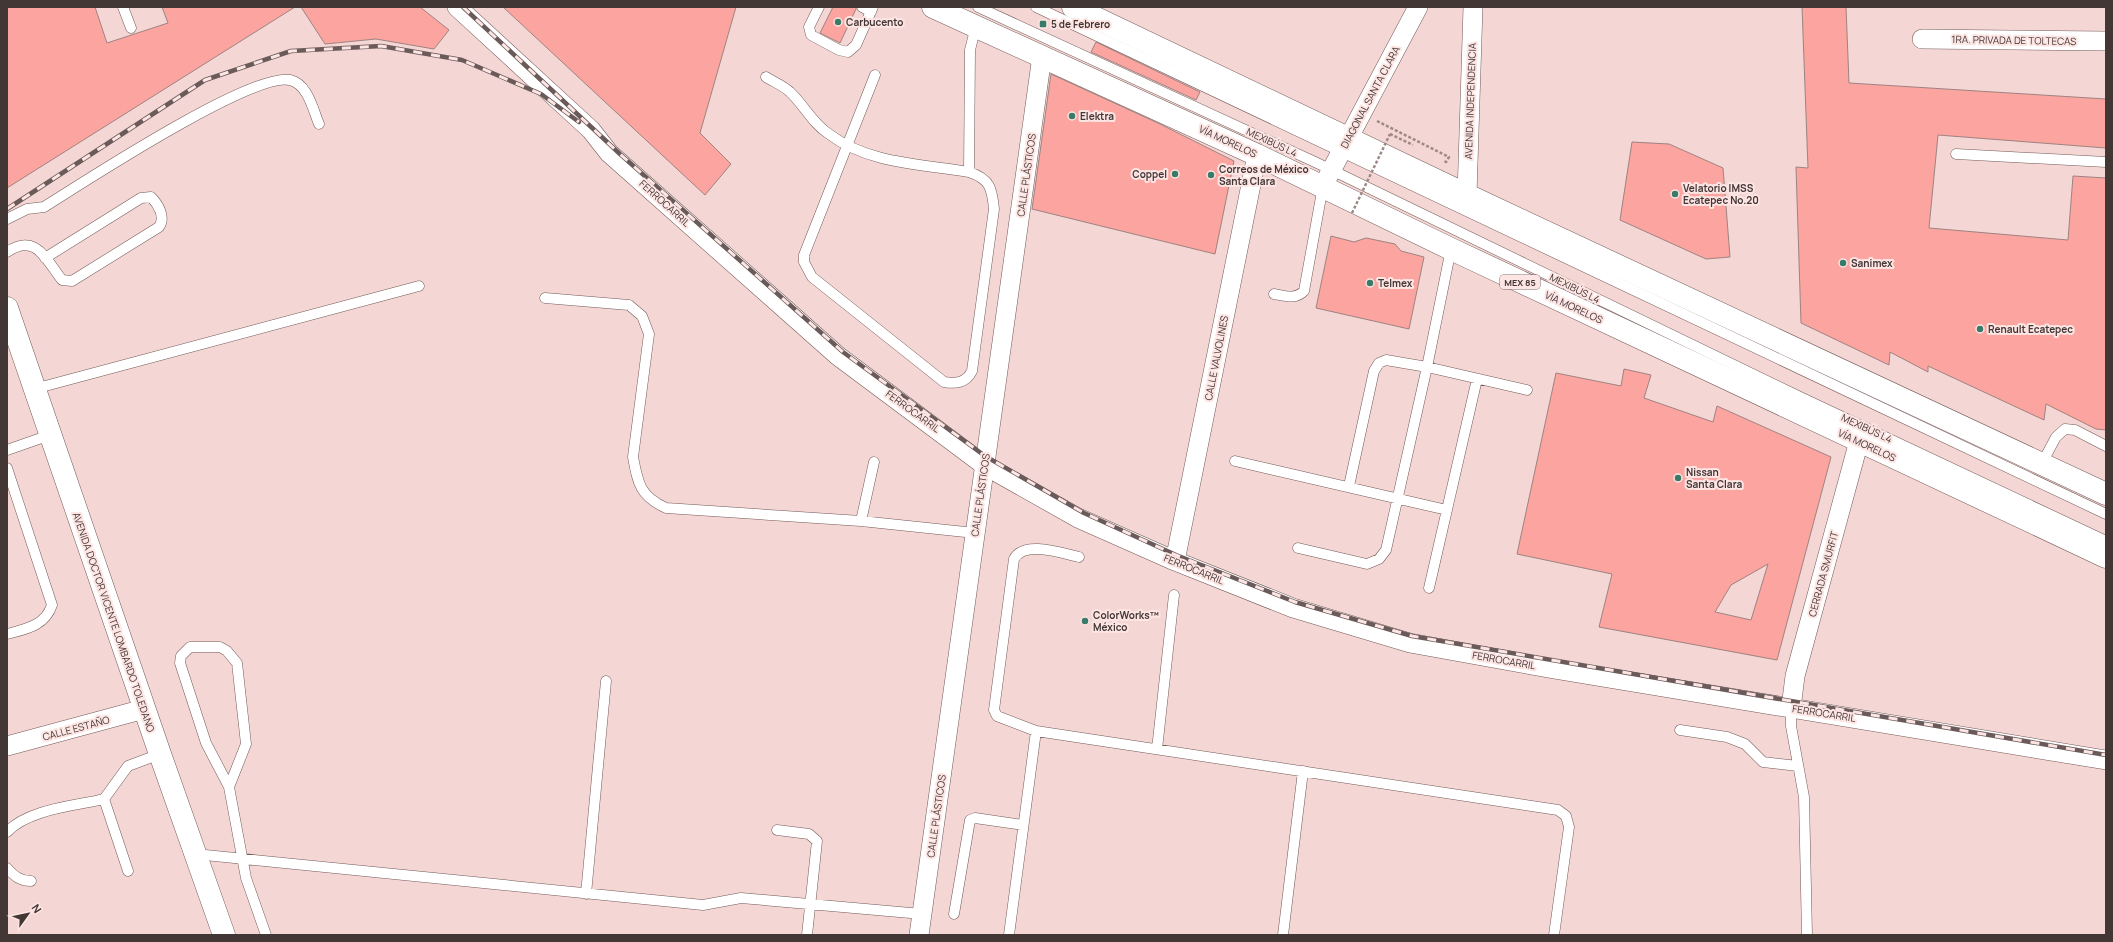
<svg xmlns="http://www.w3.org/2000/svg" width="2113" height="942" font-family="Manrope,sans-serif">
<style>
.building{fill:#fca49f;stroke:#9e8381;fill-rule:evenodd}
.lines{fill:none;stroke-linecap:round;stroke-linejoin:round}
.lane-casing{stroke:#735a58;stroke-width:11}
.street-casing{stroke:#735a58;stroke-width:20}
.secondary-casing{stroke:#735a58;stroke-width:23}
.primary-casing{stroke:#735a58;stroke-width:23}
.path{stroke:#9e8987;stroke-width:2.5;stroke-dasharray:3 2;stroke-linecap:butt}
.lane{stroke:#fff;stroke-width:10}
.street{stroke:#fff;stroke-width:19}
.secondary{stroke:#fff;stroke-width:22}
.primary{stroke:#fff;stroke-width:22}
.rail-casing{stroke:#6a5a59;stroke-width:4.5}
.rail{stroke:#fde5e3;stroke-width:3;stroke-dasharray:9;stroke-linecap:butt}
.path-bridge{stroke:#9e8987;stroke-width:2.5;stroke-dasharray:3 2;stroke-linecap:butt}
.poi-dot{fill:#3a7a68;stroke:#fde5e3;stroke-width:1.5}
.labels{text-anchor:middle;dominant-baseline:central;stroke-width:4;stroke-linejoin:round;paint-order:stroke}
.shield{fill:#fde5e3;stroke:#7b6b6a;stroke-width:1}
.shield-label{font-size:9px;font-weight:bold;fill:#433736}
.poi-label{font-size:10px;font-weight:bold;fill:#433736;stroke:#fde5e3;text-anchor:start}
.street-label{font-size:10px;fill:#433736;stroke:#fde5e3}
</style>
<rect width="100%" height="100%" fill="#f4d6d4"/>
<path class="building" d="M7,7H95L107,43L168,23L162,7H295L7,188Z
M301,7H420L449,30L434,49L376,39L325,44Z
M503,7H736L700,133L731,164L705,195Z
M833,7H856V9L840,43L820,33Z
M1802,7H1846L1849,83L2106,99V148L1938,135L1929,228L2068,240L2073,176L2106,178V430L2096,429L2046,404L2044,420L1928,366V372L1890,352L1889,365L1801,323L1796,167L1808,168Z
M1096,42L1200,92L1196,100L1091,52Z
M1051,74L1160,124L1234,161L1215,254L1032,209Z
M1632,142L1669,144L1723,168L1730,257L1706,259L1620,220Z
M1331,236L1354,242L1366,238L1395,244L1401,251L1424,257L1409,329L1316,308Z
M1624,369L1651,375L1644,398L1713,422L1717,406L1831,457L1777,660L1599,627L1612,574L1517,554L1556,373L1621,386ZM1768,564L1751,620L1715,612L1731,585Z"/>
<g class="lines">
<g class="lane-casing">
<path id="lane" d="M123,7L131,28
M819,7L809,27L811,35L839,50L848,52L856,45L873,7
M862,7L871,12
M978,7L1315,162L1798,396L2106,541
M1036,7L2106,514
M766,77C774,82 784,86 790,92C804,105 812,123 829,134C868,164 923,164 969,172C990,179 992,188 994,209L972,371C966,383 956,384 944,382L812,277L804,262V255L875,75
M1956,154L2106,162
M969,172L970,50L976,26
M7,219L27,209L44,207C84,182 252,72 290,80C308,84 313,110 319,124
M7,252C36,232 46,260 62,280L72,281L159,227C166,217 158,204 151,197L141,198L45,258
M1274,294C1285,296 1295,300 1304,291L1323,186
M545,298L629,305L642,316L649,334L633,457C638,484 640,496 666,508L861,521L975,533
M34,389L419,286
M7,450L50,435
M1235,461L1447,510
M2042,463L2056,437L2065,429L2075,430L2106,446
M7,468L52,605C45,626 26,629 7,634
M1349,486L1374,371L1379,363L1386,360L1427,367L1527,390
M861,521L874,462
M1298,548L1367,564L1379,559L1386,550L1427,367L1451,249
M1079,557C1061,553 1024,540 1014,559L994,710L997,716L1036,731L1558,810L1566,816L1569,827L1554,935
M1429,588L1477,379
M1791,708V726L1804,797L1807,935
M1680,730L1727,737L1745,744L1763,762L1798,766
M1157,749L1174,595
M229,787L246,744L237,663L227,651L220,647H190L181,656L180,663L206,743L229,787L246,878L266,935
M777,830L809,834L817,841L807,935
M7,832C28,809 75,806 104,799
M195,854L703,905L741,898L922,914
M7,868C14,876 20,881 31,881
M128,871L104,799L128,766L160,754
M586,894L606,681
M954,914L970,820L975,818L1023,825
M1009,935L1036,731
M1283,935L1303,771"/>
</g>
<g class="street-casing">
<path id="street" d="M457,7L591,130L609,153L838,356L984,465L1078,518L1175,561L1293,608L1410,643L1554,669L2106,760
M1922,39L2106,41
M1323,186L1418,7
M1467,195L1473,7
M1175,561L1257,155
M1791,708L1795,676L1859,441
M7,746L144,709
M919,935L1042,56"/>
</g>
<g class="secondary-casing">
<path id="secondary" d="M7,308L160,754L224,935"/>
</g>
<g class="primary-casing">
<path id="primary" d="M933,7L1257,155L1451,249L2106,557
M1073,7L1467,195L2106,494"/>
</g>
<path class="path" d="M1377,121L1449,157L1446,162L1444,161
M1390,134L1413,145"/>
<use href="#lane" class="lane"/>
<use href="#street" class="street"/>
<use href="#secondary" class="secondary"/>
<use href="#primary" class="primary"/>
<g class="rail-casing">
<path id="rail" d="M463,7L620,154L843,352L985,456L1084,513L1176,555L1295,602L1412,636L2106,755
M7,209L205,80L291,51L381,46L462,60L541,94L579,122"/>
</g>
<use href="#rail" class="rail"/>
<path class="path-bridge" d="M1352,213L1390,134"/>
</g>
<g class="poi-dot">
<circle cx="838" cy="22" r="4"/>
<rect x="1039" y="20" width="8" height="8" rx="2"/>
<circle cx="1072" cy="116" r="4"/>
<circle cx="1175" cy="174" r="4"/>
<circle cx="1211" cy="175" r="4"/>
<circle cx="1675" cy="194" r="4"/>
<circle cx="1843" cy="263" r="4"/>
<circle cx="1370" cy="283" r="4"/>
<circle cx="1980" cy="329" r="4"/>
<circle cx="1678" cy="478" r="4"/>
<circle cx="1085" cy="621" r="4"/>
</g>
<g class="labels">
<rect class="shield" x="1500" y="275" width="40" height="14" rx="3"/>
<g class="shield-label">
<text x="1520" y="282">MEX 85</text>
</g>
<g class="poi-label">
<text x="846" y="22">Carbucento</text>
<text x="1051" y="24">5 de Febrero</text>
<text x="1080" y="116">Elektra</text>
<text x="1219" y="169">Correos de México<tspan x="1219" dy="12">Santa Clara</tspan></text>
<text x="1167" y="174" text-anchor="end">Coppel</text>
<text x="1683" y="188">Velatorio IMSS<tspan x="1683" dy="12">Ecatepec No.20</tspan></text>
<text x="1851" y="263">Sanimex</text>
<text x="1378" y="283">Telmex</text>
<text x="1988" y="329">Renault Ecatepec</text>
<text x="1686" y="472">Nissan<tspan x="1686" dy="12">Santa Clara</tspan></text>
<text x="1093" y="615">ColorWorks™<tspan x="1093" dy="12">México</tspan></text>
</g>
<g class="street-label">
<text transform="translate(2014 40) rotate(1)">1RA. PRIVADA DE TOLTECAS</text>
<text transform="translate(1370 97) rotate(-62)">DIAGONAL SANTA CLARA</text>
<text transform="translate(1470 101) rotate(-88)">AVENIDA INDEPENDENCIA</text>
<text transform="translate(1228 141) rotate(25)">VÍA MORELOS</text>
<text transform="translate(1272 142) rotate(25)">MEXIBÚS L4</text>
<text transform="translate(1026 175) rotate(-82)">CALLE PLÁSTICOS</text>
<text transform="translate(665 203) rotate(42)">FERROCARRIL</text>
<text transform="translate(1575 288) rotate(26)">MEXIBÚS L4</text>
<text transform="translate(1574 307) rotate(25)">VÍA MORELOS</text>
<text transform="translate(1216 358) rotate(-79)">CALLE VALVOLINES</text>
<text transform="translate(913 411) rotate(36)">FERROCARRIL</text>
<text transform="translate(1867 428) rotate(25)">MEXIBÚS L4</text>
<text transform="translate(1867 445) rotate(25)">VÍA MORELOS</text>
<text transform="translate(980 495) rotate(-82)">CALLE PLÁSTICOS</text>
<text transform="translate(1194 569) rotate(22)">FERROCARRIL</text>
<text transform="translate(1823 574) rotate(-75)">CERRADA SMURFIT</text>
<text transform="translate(114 622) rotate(71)">AVENIDA DOCTOR VICENTE LOMBARDO TOLEDANO</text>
<text transform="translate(1504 660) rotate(10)">FERROCARRIL</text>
<text transform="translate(1824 713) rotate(9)">FERROCARRIL</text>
<text transform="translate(76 728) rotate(-15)">CALLE ESTAÑO</text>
<text transform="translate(936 816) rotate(-82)">CALLE PLÁSTICOS</text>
</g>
</g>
<rect width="2113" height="942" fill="none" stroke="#433736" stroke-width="16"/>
<g transform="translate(28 914) rotate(57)" stroke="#fde5e3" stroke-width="3" paint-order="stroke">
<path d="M0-3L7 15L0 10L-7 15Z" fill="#433736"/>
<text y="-6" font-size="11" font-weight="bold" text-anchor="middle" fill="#433736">N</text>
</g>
</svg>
